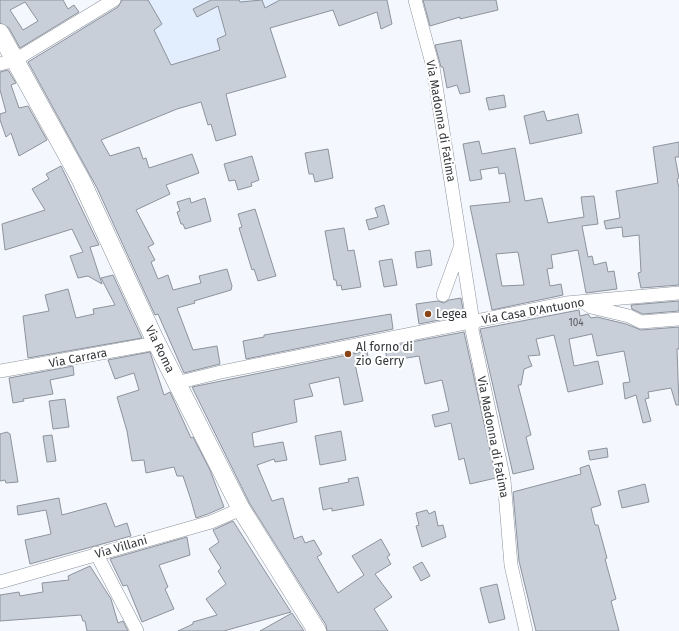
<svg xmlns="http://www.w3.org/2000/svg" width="679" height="631" font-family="'Fira Sans',sans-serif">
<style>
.built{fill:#e2edfe}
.building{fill:#c9cfd9;stroke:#8d939c;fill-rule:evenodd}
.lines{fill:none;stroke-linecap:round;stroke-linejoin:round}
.street-casing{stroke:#8c929b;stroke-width:14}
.secondary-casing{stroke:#8c929b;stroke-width:19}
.street{stroke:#fff;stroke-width:13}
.secondary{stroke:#fff;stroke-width:18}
.poi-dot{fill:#89451a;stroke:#fff;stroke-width:1.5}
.labels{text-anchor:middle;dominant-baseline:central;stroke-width:4;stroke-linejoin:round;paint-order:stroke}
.number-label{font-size:10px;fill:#585c61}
.street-label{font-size:12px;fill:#333639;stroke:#fff}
.poi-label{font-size:12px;fill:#333639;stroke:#fff;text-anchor:start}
</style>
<rect width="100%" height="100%" fill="#f4f8fe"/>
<path class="built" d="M133,0H345L270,25L285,74L177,106L102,79L80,28Z"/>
<path class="building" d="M0,0H63L68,9L74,5L79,12L20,48L9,28L0,23ZM25,2L38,21L23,30L10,10Z
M122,0H148L162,24L154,30L171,65L220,50L217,39L226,35L218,6L197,17L193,9L211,0H239L240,2L262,0L265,8L280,0H387L392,24L381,29L377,12L339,26L333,10L270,28L286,77L226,94L236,135L216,141L211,124L208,125L201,102L177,109L101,140L110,156L139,147L143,159L146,158L149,168L192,154L199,173L166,185L170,194L136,210L154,244L148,247L155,260L151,262L158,279L168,275L173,290L201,283L199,276L227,269L232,286L231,290L194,301L195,303L177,308L193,350L217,346L220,364L184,373L158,314L155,315L97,188L28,62L118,7Z
M423,0H496L498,10L460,19V17L430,26Z
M461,40L470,92L460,94L457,85L447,88L443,67H441L435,45Z
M8,70L16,83L11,85L19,108L28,106L47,140L19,156L11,133L6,137L0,120V114L6,112L0,90V72Z
M504,95L506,107L489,110L486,98Z
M544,111L547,121L578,114L582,133L530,144L524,116Z
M479,141L482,154L515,148L525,201L542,198L548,223L584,217L581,197L594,196L598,224L582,226L588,257L592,256L594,265L606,262L608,272L614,271L617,289L586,293L578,250L551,255L553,268L547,269L550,286L561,284L563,295L492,310L470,206L510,202L505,173L499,174L498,167L480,170L482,179L470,181L463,144ZM518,252L524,285L502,286L496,254Z
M679,142V157H675L679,178L677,179L679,188V285L641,288L638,273L641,272L639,235L623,237L622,227L606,229L604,221L620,218L616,191L658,183L653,147Z
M328,149L333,178L315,182L313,174H309L305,153Z
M252,156L259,180L251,183L252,186L238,190L235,180L229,181L224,164Z
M61,166L99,245L90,247L102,284L88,276L78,278L70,256L83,252L72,229L5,250L2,224L45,210L32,189L49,179L46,174Z
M190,198L191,203L205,198L211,221L185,229L183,224H181L177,212L180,211L177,202Z
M384,205L389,224L369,230L366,220L378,217L375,208Z
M255,209L276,276L258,281L254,269L252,270L239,228L242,227L238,214Z
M344,228L348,251L354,250L361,287L342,290L341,285L337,286L336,280H334L325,231Z
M430,250L432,265L417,268L415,252Z
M392,259L397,285L384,287L379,261Z
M113,275L142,338L28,358L23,316L49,311L45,295L68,289L76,318L94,314L93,309L115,305L101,278Z
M461,298L464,315L419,324L416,304L438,301L444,303L449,300Z
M679,301V311L643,314L632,309L631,305Z
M579,310L580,316L588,314L591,318L597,317L626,324L641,330L679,327V349H677L679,405H676L671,388L648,392L649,398L645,399L651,421L643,423L636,395L625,399L623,383L630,382L624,351L597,356L592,334L569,339L574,366L598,361L603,384L568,392L554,335L536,339L540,355L528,356L532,366L524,369L521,385H518L531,435L526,437L534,469L513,474L480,329Z
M391,314L393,329L246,359L243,341L264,337V335Z
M464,332L496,478L470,484L464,458L459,460L451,423L435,427L432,415L449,411L442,380L425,384L419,356L387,361L385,347Z
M367,351L369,362L355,364L363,401L344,405L339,377L309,384L313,396L294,400L297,422L252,433L254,447L283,442L287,460L275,462L274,459L257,465L272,501L283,498L294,539L302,536L305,543L314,540L322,554L317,557L338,593L364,575L352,556L381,539L390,555L387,557L391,564L375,574L392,597L374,609L388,631H327L326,625L250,504L192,387Z
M150,352L164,395L170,392L191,438L193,437L210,470L224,507L208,514L196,518L191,500L183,476H177L174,467L146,473L144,460L132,461L127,431L117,397L139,390L134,373L115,379L108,360Z
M73,366L74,375L50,380L53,394L23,399L24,401L13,403L9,378Z
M65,399L69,427L53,429L49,401Z
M341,431L346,460L320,465L315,436Z
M7,432L10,434L18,482L6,483L5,480L0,481V434Z
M52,435L56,461L47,462L43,436Z
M607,448L608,457L590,460L588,451Z
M589,465L601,505L591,508L595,525H598L607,558L605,559L616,599L611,601L619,631H536L519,561L513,492L581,474L580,468Z
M358,477L364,505L332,511V508L323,510L319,488L349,482L348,479Z
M645,484L649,502L622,508L618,491Z
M59,498L62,515L106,503L115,527L127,523L131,536L30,564L25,540L51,534L46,510L18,515L17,506Z
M427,510L429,514L435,511L438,526L443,525L446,537L422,547L416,526L419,525L416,513Z
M233,521L291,612L224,631H178L193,624V622L217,615L206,599L226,584L218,571L221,568L209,549L219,542L213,530Z
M187,537L190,555L159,565L168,587L165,589L174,609L142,622L127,585L123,586L110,559Z
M422,562L430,576L421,581L413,567Z
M90,566L111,599L118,623L123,621L128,631H87L85,621H83L81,615L0,621V595L19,592L20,596L43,592L42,583L69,580L68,576Z
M497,584L505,619L489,623L480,588Z
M292,613L304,631H260Z"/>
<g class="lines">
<g class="street-casing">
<path id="street" d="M415,0L433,67L473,322L472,330L504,480L511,565L526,631
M0,64L15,60L114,0
M443,295L461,245
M585,303L591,307L629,316L641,322L679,319
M0,371L157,343
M176,383L221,372L566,303L679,293
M96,553L137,631
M0,582L211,522L241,509"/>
</g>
<g class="secondary-casing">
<path id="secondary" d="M0,33L81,180L154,338L241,509L317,631"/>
</g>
<use href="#street" class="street"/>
<use href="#secondary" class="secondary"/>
</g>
<g class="poi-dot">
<circle cx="428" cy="314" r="4"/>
<circle cx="348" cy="354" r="4"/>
</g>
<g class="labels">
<g class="number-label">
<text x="576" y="323">104</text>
</g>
<g class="street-label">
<text transform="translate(441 121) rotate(80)">Via Madonna di Fatima</text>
<text transform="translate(533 311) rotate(-10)">Via Casa D'Antuono</text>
<text transform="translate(160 349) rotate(64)">Via Roma</text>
<text transform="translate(78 358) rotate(-11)">Via Carrara</text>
<text transform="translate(493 437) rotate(79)">Via Madonna di Fatima</text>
<text transform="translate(121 547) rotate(-16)">Via Villani</text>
</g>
<g class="poi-label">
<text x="436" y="314">Legea</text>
<text x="356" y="347">Al forno di<tspan x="356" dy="14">zio Gerry</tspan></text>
</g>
</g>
</svg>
